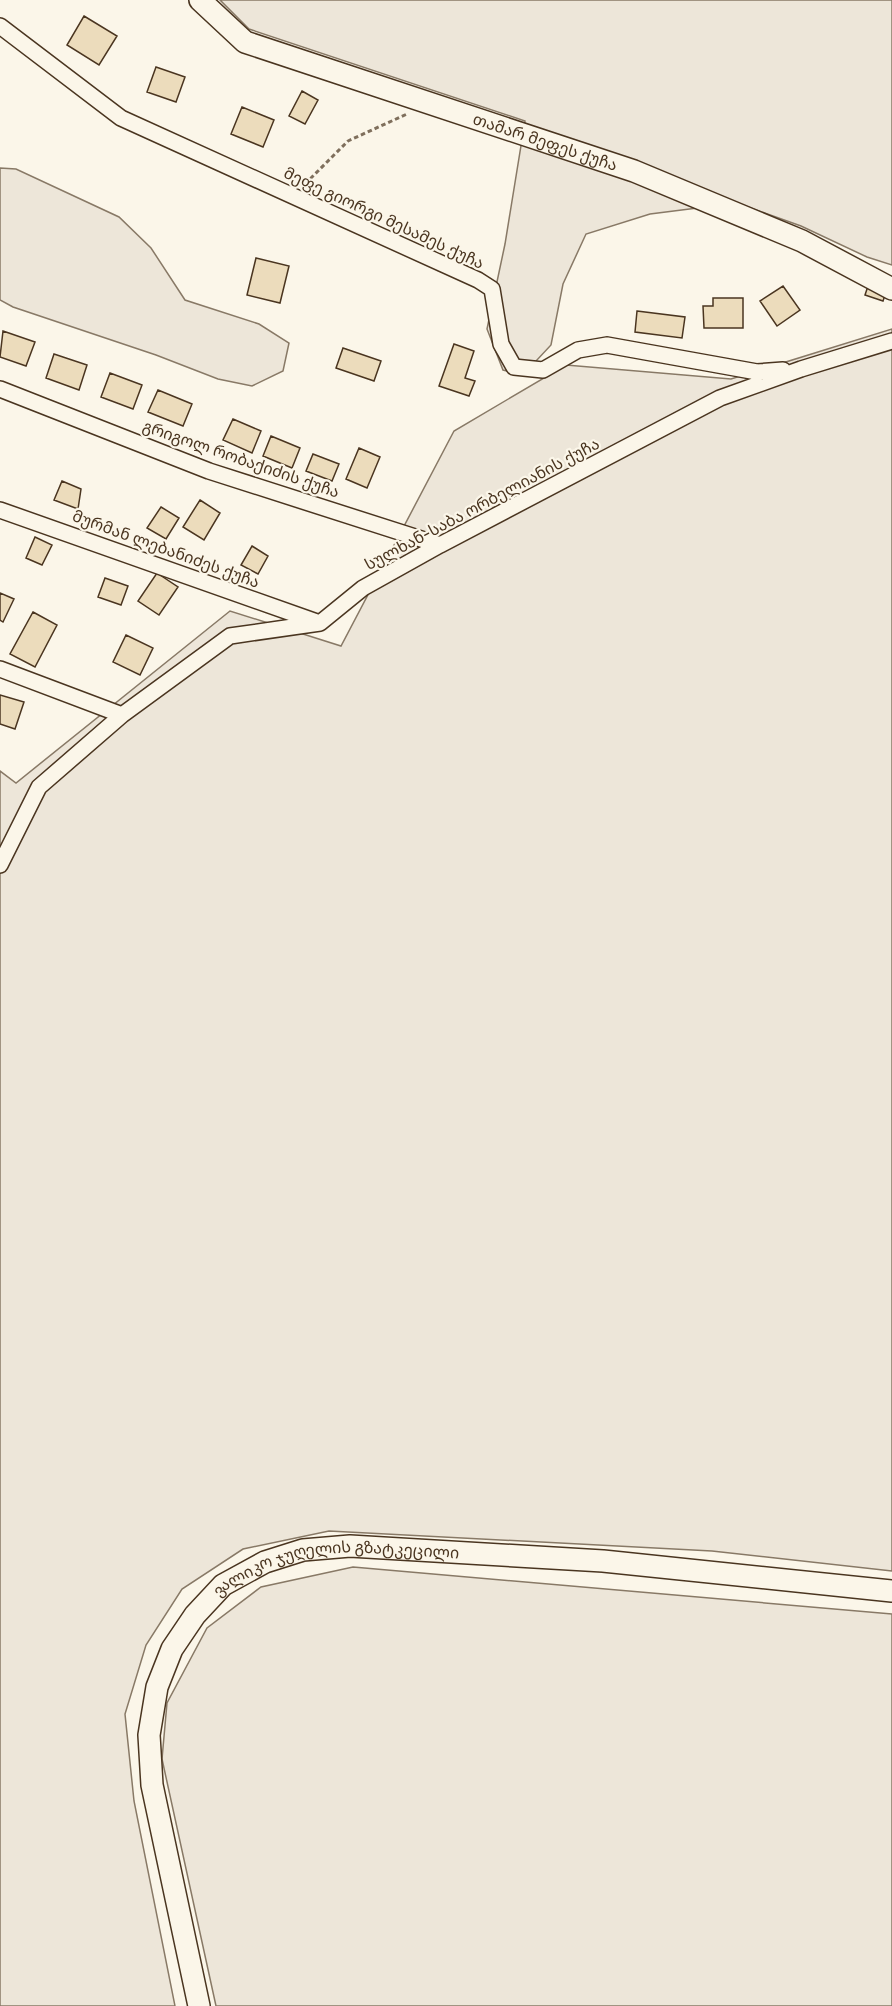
<svg xmlns="http://www.w3.org/2000/svg" width="892" height="2006" font-family="Rubik,'Noto Sans Georgian',sans-serif">
<style>
.green{fill:#ede6d9;stroke:#887966;stroke-width:1.5}
.building{fill:#ecdcbc;stroke:#4a3520;stroke-width:1.5}
.lines{fill:none;stroke-linecap:round;stroke-linejoin:round}
.street-casing{stroke:#4a3520;stroke-width:18}
.secondary-casing{stroke:#4a3520;stroke-width:24}
.path{stroke:#7f6f5c;stroke-width:3;stroke-dasharray:4.5 3;stroke-linecap:butt}
.street{stroke:#fbf6e9;stroke-width:15}
.secondary{stroke:#fbf6e9;stroke-width:21}
.labels{text-anchor:middle;dominant-baseline:central;stroke-width:4.5;stroke-linejoin:round;paint-order:stroke}
.street-label{font-size:16px;fill:#4a3520;stroke:#fbf6e9}
</style>
<rect width="100%" height="100%" fill="#fbf6e9"/>
<path class="green" d="M220,0H892V265L867,257L801,226L737,203L650,214L586,234L563,284L551,345L523,375L503,370L487,329L505,244L525,121L249,29Z
M0,168L16,169L119,217L151,248L185,300L259,324L289,343L283,371L252,386L218,379L156,355L13,307L0,300Z
M892,329V1571L712,1551L329,1531L243,1549L182,1589L146,1645L125,1714L134,1801L175,2006H0V771L16,783L230,611L341,646L454,431L566,365L731,379Z
M353,1567L892,1614V2006H216L162,1759L167,1703L207,1628L261,1587Z"/>
<path class="building" d="M84,16L117,36L99,65L67,45Z
M156,67L185,77L176,102L147,92Z
M302,91L318,100L305,124L289,116Z
M242,107L274,120L263,147L231,134Z
M256,258L289,266L280,303L247,295Z
M869,283L887,289L883,301L865,295Z
M783,286L800,310L777,326L760,301Z
M713,298H743V328H704L703,306H713Z
M637,311L685,317L682,338L635,332Z
M3,331L35,342L26,366L0,357Z
M454,344L474,351L465,378L475,381L469,396L439,386Z
M343,348L381,361L374,381L336,368Z
M54,354L87,365L79,390L46,378Z
M110,373L142,385L133,409L101,397Z
M158,390L192,404L183,426L148,412Z
M233,419L261,431L252,453L223,440Z
M271,436L300,448L292,468L263,456Z
M359,448L380,457L367,488L346,479Z
M313,454L339,464L332,481L306,471Z
M62,481L81,489L78,509L54,500Z
M200,500L220,513L204,540L183,527Z
M161,507L179,518L166,539L147,528Z
M35,537L52,545L42,565L26,558Z
M252,546L268,556L258,574L241,565Z
M157,573L178,587L159,615L138,601Z
M105,578L128,586L121,605L98,597Z
M0,593L14,599L3,622L0,620Z
M33,612L57,625L35,667L10,654Z
M126,635L153,648L140,675L113,662Z
M0,695L24,702L15,729L0,724Z"/>
<g class="lines">
<g class="street-casing">
<path id="street" d="M0,26L121,118L478,280L492,289L501,344L514,367L543,370L578,350L607,345L757,372L783,370
M0,389L209,471L440,545
M0,510L317,622
M0,669L122,715
M0,865L39,787L122,715L230,636L320,623L363,588L440,545L720,398L801,369L892,341"/>
</g>
<g class="secondary-casing">
<g id="secondary">
<path id="s1" d="M200,0L245,42L634,171L802,241L892,289"/>
<path id="s2" d="M199,2006L152,1785L149,1735L157,1687L172,1649L195,1615L223,1585L265,1562L303,1550L350,1546L603,1561L892,1591"/>
</g>
</g>
<path class="path" d="M305,184L348,141L407,114"/>
<use href="#street" class="street"/>
<use href="#secondary" class="secondary"/>
</g>
<g class="labels">
<g class="street-label">
<text stroke="none"><textPath href="#s1" startOffset="378">თამარ მეფეს ქუჩა</textPath></text>
<text transform="translate(384 218) rotate(25)">მეფე გიორგი მესამეს ქუჩა</text>
<text transform="translate(241 459) rotate(19)">გრიგოლ რობაქიძის ქუჩა</text>
<text transform="translate(482 504) rotate(-28)">სულხან-საბა ორბელიანის ქუჩა</text>
<text transform="translate(166 549) rotate(20)">მურმან ლებანიძეს ქუჩა</text>
<text stroke="none"><textPath href="#s2" startOffset="564">ვალიკო ჯუღელის გზატკეცილი</textPath></text>
</g>
</g>
</svg>
